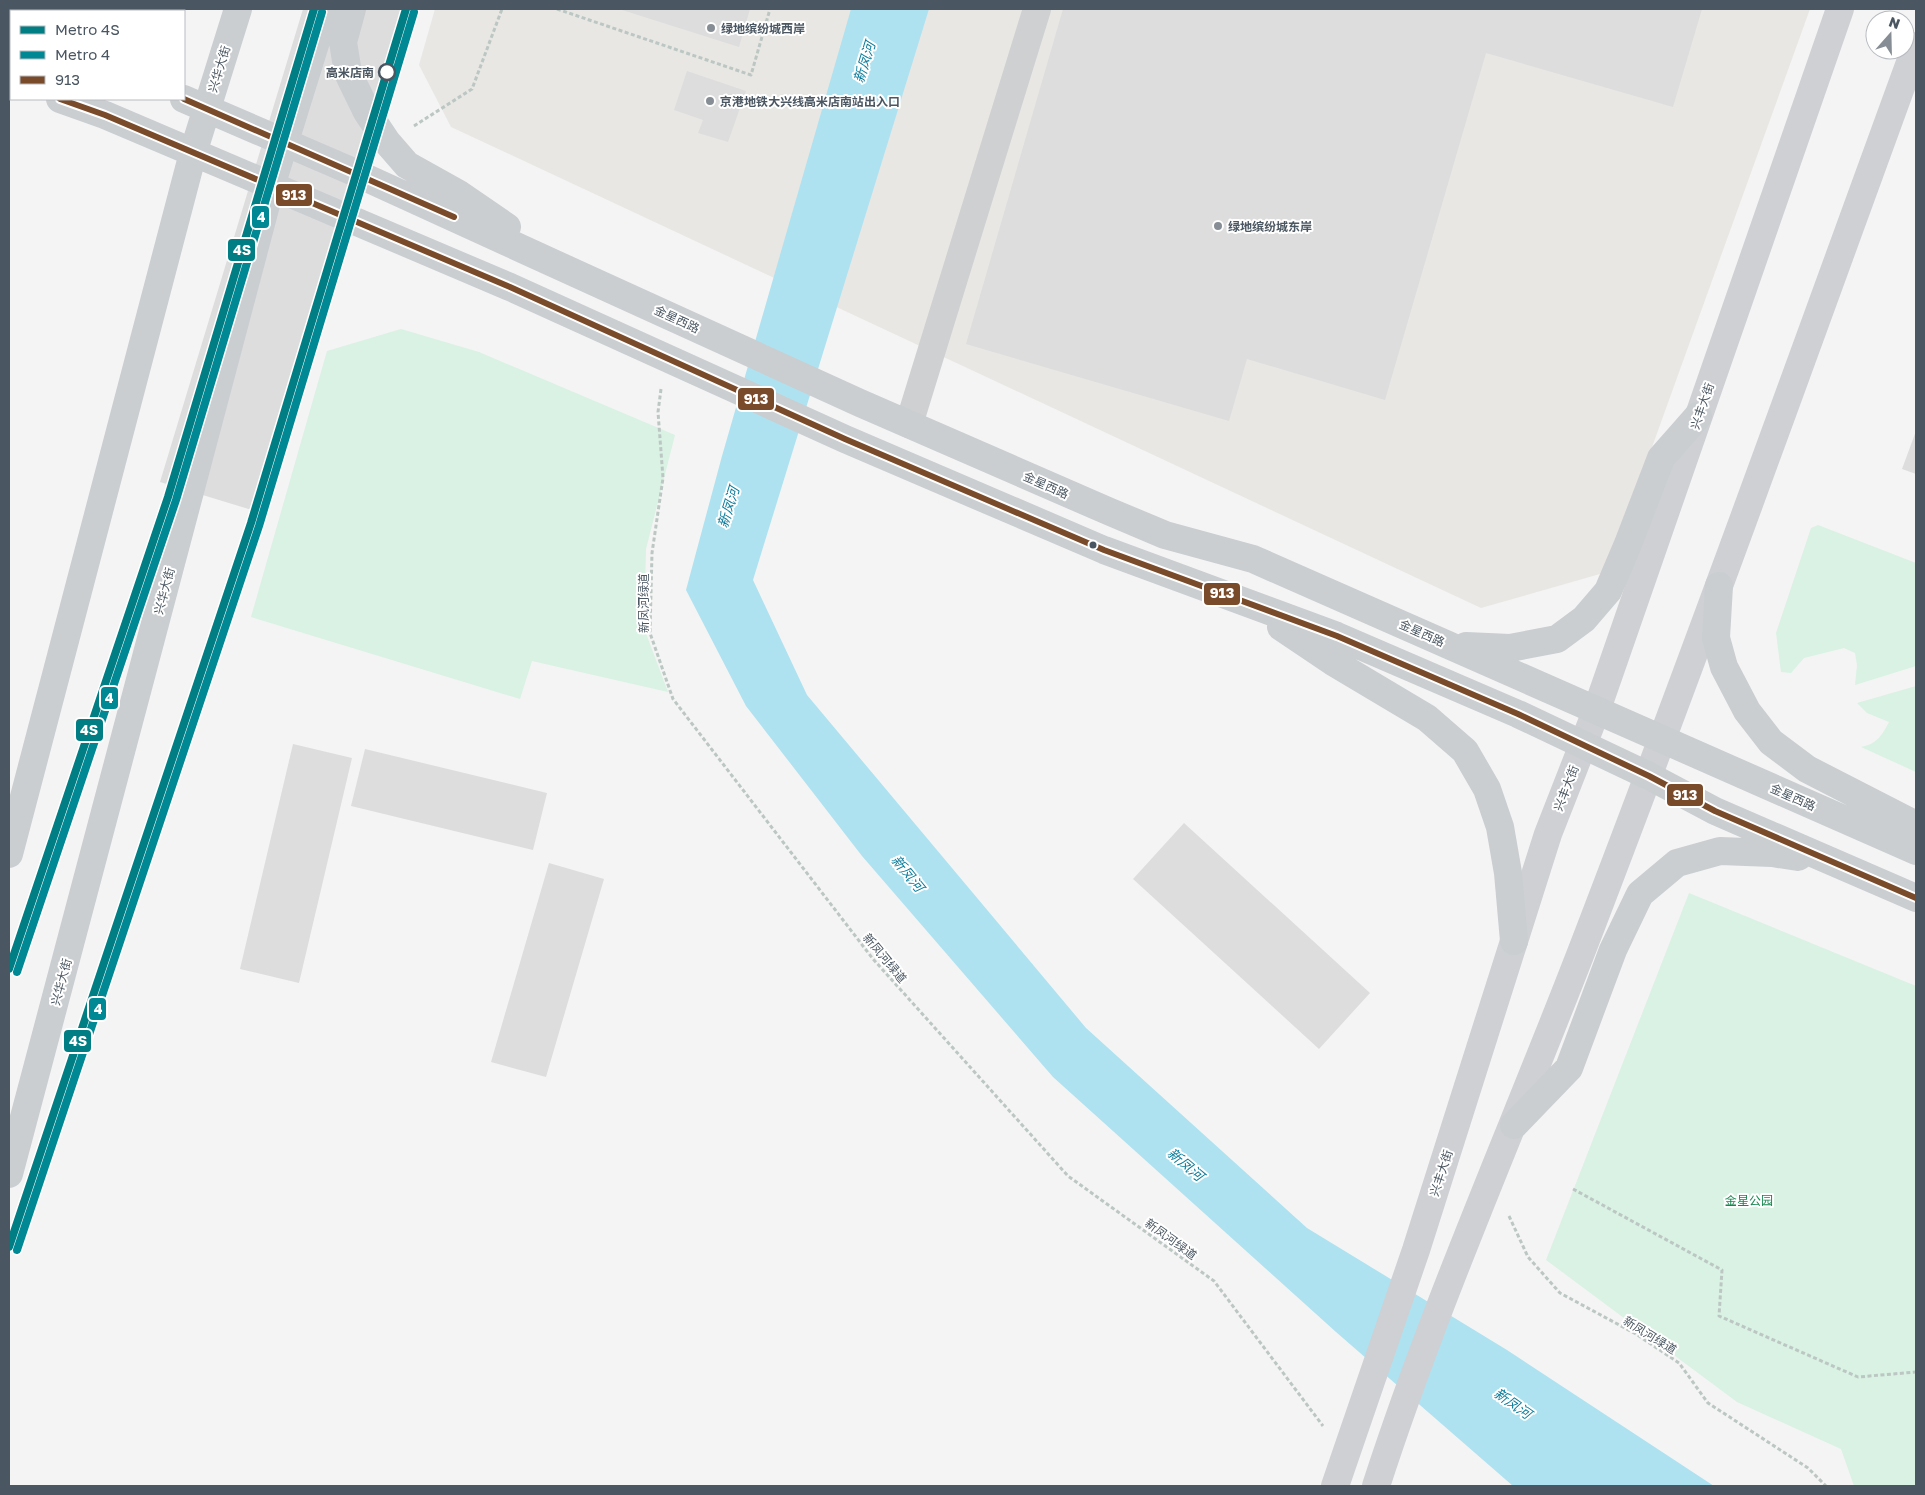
<svg xmlns="http://www.w3.org/2000/svg" width="1925" height="1495" font-family="'Golos Text','Noto Sans SC',sans-serif">
<style>
.commercial{fill:#e8e7e3}
.green{fill:#d9f2e3}
.water{fill:#aee2f0}
.building{fill:#ddddde}
.lines{fill:none;stroke-linecap:round;stroke-linejoin:round}
.path{stroke:#bcc7c4;stroke-width:3;stroke-dasharray:4 2.5;stroke-linecap:butt}
.street{stroke:#ced0d2;stroke-width:28}
.secondary{stroke:#ced0d4;stroke-width:28}
.primary{stroke:#caced1;stroke-width:28}
.bus-1-casing{stroke:#fff;stroke-width:10}
.bus-1{stroke:#7a4b2a;stroke-width:6}
.metro-1-casing{stroke:#fff;stroke-width:11}
.metro-2-casing{stroke:#fff;stroke-width:11}
.metro-1{stroke:#007e84;stroke-width:8}
.metro-2{stroke:#008994;stroke-width:8}
.poi-dot{fill:#868d94;stroke:#fff;stroke-width:2}
.stop-dot{fill:#fff;stroke:#4a5661;stroke-width:2.5}
.bus-dot{fill:#4a5661;stroke:#fff;stroke-width:2}
.labels{text-anchor:middle;dominant-baseline:central;stroke-width:4;stroke-linejoin:round;paint-order:stroke}
.poi-label{font-size:12px;font-weight:bold;fill:#4a5661;stroke:#fff;text-anchor:start}
.street-label{font-size:12px;fill:#4a5661;stroke:#fff}
.stop-label{font-size:12px;font-weight:bold;fill:#4a5661;stroke:#fff;text-anchor:end}
.park-label{font-size:12px;fill:#17864f;stroke:#fff}
.water-label{font-size:14px;font-style:italic;fill:#0c7c9b;stroke:#fff}
.line-badge{stroke:#fff;stroke-width:2}
.badge-label{font-size:14px;text-anchor:middle;font-weight:bold;fill:#fff}
</style>
<rect width="100%" height="100%" fill="#f4f4f4"/>
<path class="commercial" d="M435,9H1810L1607,572L1481,608L451,127L419,65Z"/>
<path class="green" d="M401,329L479,352L675,435L646,549L644,628L668,692L532,661L520,699L251,617L327,351Z
M1818,525L1916,563V666L1855,685L1857,665L1855,653L1844,648L1804,658L1791,673L1781,672L1776,633L1811,528Z
M1916,686V772L1861,747C1877,744 1882,735 1889,722L1867,713L1857,703Z
M1689,893L1916,986V1486H1854L1841,1449L1737,1402L1546,1260Z"/>
<path class="water" d="M851,9H929L753,580L807,695L1086,1028L1307,1228L1507,1350L1714,1486H1513L1336,1332L1053,1077L862,856L746,706L686,590L722,456Z"/>
<path class="building" d="M303,9H417L265,514L160,482Z
M619,9H750L739,47Z
M1063,9H1702L1673,107L1486,53L1385,400L1247,359L1229,421L966,344Z
M687,71L746,91L728,142L698,133L703,120L674,110Z
M1916,431V474L1902,469Z
M293,744L352,758L299,983L240,969Z
M365,749L547,793L533,850L351,806Z
M1184,823L1370,993L1319,1049L1133,879Z
M549,863L604,879L546,1077L491,1062Z"/>
<g class="lines">
<path class="path" d="M557,9L751,75L770,9
M414,126L472,89L502,9
M661,389L658,412L663,478L652,553L650,633L673,699L873,959L1068,1176L1214,1281L1323,1426
M1573,1189L1722,1270L1719,1316L1858,1377L1916,1372
M1509,1216L1528,1257L1560,1293L1636,1334L1679,1363L1708,1403L1808,1468L1826,1486"/>
<path class="street" d="M909,424L1037,9"/>
<path class="secondary" d="M1335,1486L1416,1250L1548,834L1597,709L1840,9
M1376,1486C1438,1295 1521,1111 1592,924C1704,632 1809,339 1916,46"/>
<path class="primary" d="M352,9L343,42L348,73L367,112L387,142L407,165L459,194L507,227
M9,31L11,32
M9,80L11,81
M60,99L105,115L510,287L845,439L1104,550L1337,636L1518,714L1649,776L1715,811L1916,898
M184,99L349,170L860,403L1108,511L1165,535L1253,559L1916,851
M1719,586L1716,638L1724,667L1747,711L1771,742L1807,769L1916,825
M1281,627L1333,662L1427,718L1465,751L1487,789L1500,827L1508,873L1514,941
M1466,646L1510,648L1557,639L1584,619L1608,591L1628,544L1661,458L1698,416
M9,854L193,153L238,9
M1514,1125L1569,1068L1613,950L1640,894L1677,863L1720,851L1772,853L1798,857
M9,1174L271,186L326,9"/>
<g class="bus-1-casing">
<path id="bus-1" d="M60,99L105,115L510,287L845,439L1104,550L1337,636L1518,714L1649,776L1715,811L1916,898
M184,99L454,217"/>
</g>
<use href="#bus-1" class="bus-1"/>
<g class="metro-1-casing">
<path id="metro-1" d="M9,969L168,497L314,9
M9,1247L251,523L406,9"/>
</g>
<g class="metro-2-casing">
<path id="metro-2" d="M17,972L176,500L322,12
M17,1250L259,526L414,12"/>
</g>
<use href="#metro-1" class="metro-1"/>
<use href="#metro-2" class="metro-2"/>
</g>
<g class="poi-dot">
<circle cx="711" cy="28" r="5"/>
<circle cx="710" cy="101" r="5"/>
<circle cx="1218" cy="226" r="5"/>
</g>
<circle class="stop-dot" cx="387" cy="72" r="8"/>
<circle class="bus-dot" cx="1093" cy="545" r="4.5"/>
<g class="labels">
<g class="poi-label">
<text x="721" y="28">绿地缤纷城西岸</text>
<text x="720" y="101">京港地铁大兴线高米店南站出入口</text>
<text x="1228" y="226">绿地缤纷城东岸</text>
</g>
<g class="street-label">
<text transform="translate(219 69) rotate(-73)">兴华大街</text>
<text transform="translate(677 319) rotate(25)">金星西路</text>
<text transform="translate(1702 406) rotate(-71)">兴丰大街</text>
<text transform="translate(1046 485) rotate(24)">金星西路</text>
<text transform="translate(164 591) rotate(-75)">兴华大街</text>
<text transform="translate(643 603) rotate(-90)">新凤河绿道</text>
<text transform="translate(1422 633) rotate(24)">金星西路</text>
<text transform="translate(1566 788) rotate(-69)">兴丰大街</text>
<text transform="translate(1793 797) rotate(24)">金星西路</text>
<text transform="translate(885 958) rotate(50)">新凤河绿道</text>
<text transform="translate(61 982) rotate(-75)">兴华大街</text>
<text transform="translate(1441 1173) rotate(-72)">兴丰大街</text>
<text transform="translate(1171 1239) rotate(36)">新凤河绿道</text>
<text transform="translate(1650 1335) rotate(32)">新凤河绿道</text>
</g>
<g class="stop-label">
<text x="374" y="72">高米店南</text>
</g>
<g class="park-label">
<text x="1749" y="1200">金星公园</text>
</g>
<g class="water-label">
<text transform="translate(864 62) rotate(-73)">新凤河</text>
<text transform="translate(728 507) rotate(-73)">新凤河</text>
<text transform="translate(908 873) rotate(51)">新凤河</text>
<text transform="translate(1186 1164) rotate(40)">新凤河</text>
<text transform="translate(1513 1403) rotate(35)">新凤河</text>
</g>
</g>
<g class="line-badge">
<rect x="275" y="183" width="38" height="24" rx="5" fill="#7a4b2a"/>
<rect x="251" y="205" width="19" height="24" rx="5" fill="#008994"/>
<rect x="227" y="238" width="29" height="24" rx="5" fill="#007e84"/>
<rect x="737" y="387" width="38" height="24" rx="5" fill="#7a4b2a"/>
<rect x="1203" y="582" width="38" height="24" rx="5" fill="#7a4b2a"/>
<rect x="100" y="686" width="19" height="24" rx="5" fill="#008994"/>
<rect x="75" y="718" width="29" height="24" rx="5" fill="#007e84"/>
<rect x="1666" y="783" width="38" height="24" rx="5" fill="#7a4b2a"/>
<rect x="88" y="997" width="19" height="24" rx="5" fill="#008994"/>
<rect x="63" y="1029" width="29" height="24" rx="5" fill="#007e84"/>
</g>
<g class="badge-label">
<text x="294" y="200">913</text>
<text x="261" y="222">4</text>
<text x="242" y="255">4S</text>
<text x="756" y="404">913</text>
<text x="1222" y="598">913</text>
<text x="109" y="703">4</text>
<text x="89" y="735">4S</text>
<text x="1685" y="800">913</text>
<text x="98" y="1014">4</text>
<text x="78" y="1046">4S</text>
</g>
<rect width="1925" height="1495" fill="none" stroke="#4a5661" stroke-width="20"/>
<rect x="10" y="10" width="175" height="90" fill="#ffffff" stroke="#b7bbc0"/>
<rect x="20" y="26" width="25" height="8" fill="#007e84" stroke="#b7bbc0"/>
<text x="55" y="35" font-size="15" fill="#4a5661">Metro 4S</text>
<rect x="20" y="51" width="25" height="8" fill="#008994" stroke="#b7bbc0"/>
<text x="55" y="60" font-size="15" fill="#4a5661">Metro 4</text>
<rect x="20" y="76" width="25" height="8" fill="#7a4b2a" stroke="#b7bbc0"/>
<text x="55" y="85" font-size="15" fill="#4a5661">913</text>
<g transform="translate(1890 35) rotate(20)"><circle r="24" fill="#ffffff" stroke="#b7bbc0"/>
<path d="M0-4L9 19L0 12L-9 19Z" fill="#868d94"/>
<text y="-8" font-size="14" font-weight="bold" text-anchor="middle" fill="#4a5661">N</text>
</g>
</svg>
